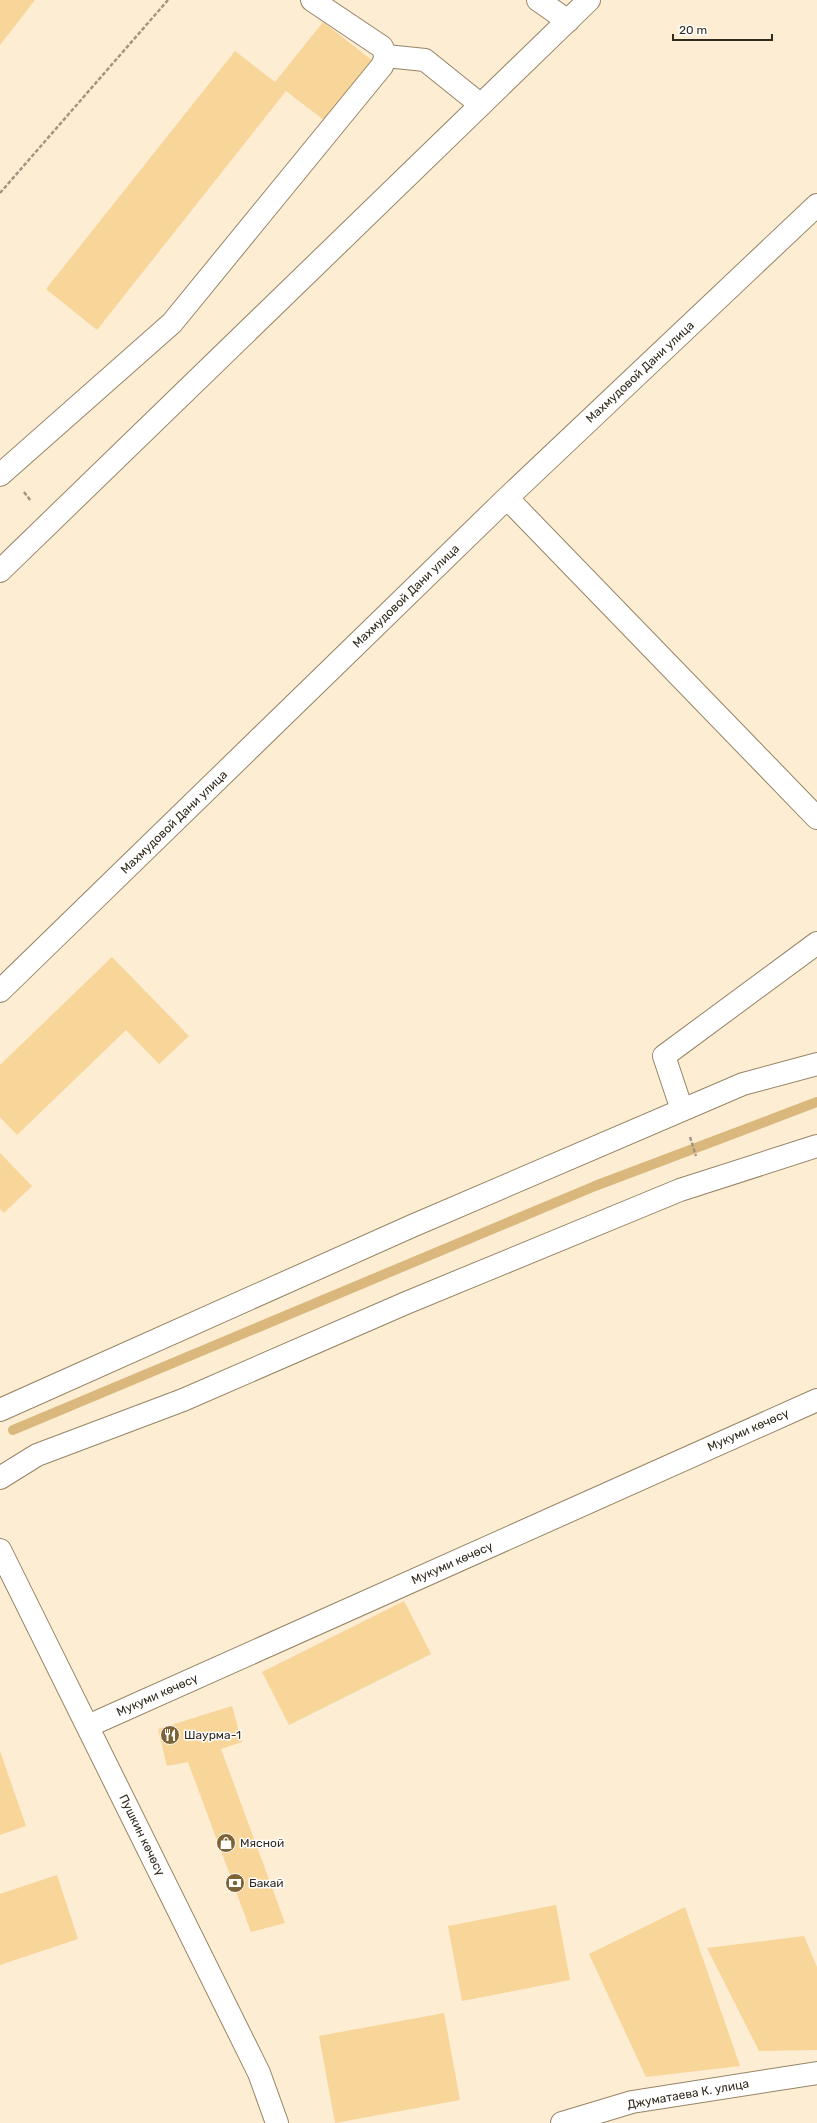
<svg xmlns="http://www.w3.org/2000/svg" width="817" height="2123" font-family="Rubik,sans-serif">
<style>
.lines{fill:none;stroke-linecap:round;stroke-linejoin:round}
.stream{stroke:#dab87d;stroke-width:10}
.building{fill:#f8d599}
.minor-casing{stroke:#968466;stroke-width:24}
.highway-casing{stroke:#968466;stroke-width:24}
.path{stroke:#a29682;stroke-width:2.5;stroke-dasharray:4 2;stroke-linecap:butt}
.minor{stroke:#fff;stroke-width:22}
.highway{stroke:#fff;stroke-width:22}
.labels{text-anchor:middle;dominant-baseline:central;stroke-width:3;stroke-linejoin:round;paint-order:stroke}
.street-label{font-size:12px;fill:#312a1d;stroke:#fff}
.poi-label{font-size:12px;fill:#312a1d;stroke:#fff;text-anchor:start}
</style>
<rect width="100%" height="100%" fill="#fdedd3"/>
<g class="lines">
<path class="stream" d="M13,1430L595,1186L817,1102"/>
</g>
<path class="building" d="M0,0H35L0,45Z
M323,22L373,61L325,121L286,91L97,330L46,289L235,51L275,82Z
M112,957L189,1036L159,1064L126,1030L17,1135L0,1117V1065Z
M0,1153L32,1186L4,1213L0,1209Z
M404,1601L431,1654L289,1725L262,1672Z
M232,1706L242,1742L221,1749L285,1923L251,1932L188,1762L167,1766L158,1729Z
M0,1751L26,1826L0,1835Z
M57,1875L78,1939L0,1965V1894Z
M556,1905L570,1980L462,2001L448,1926Z
M685,1907L740,2066L646,2077L589,1954Z
M804,1936L817,1967V2050L759,2051L707,1948Z
M444,2013L460,2100L335,2123L319,2036Z"/>
<g class="lines">
<g class="minor-casing">
<path id="minor" d="M538,0L568,21
M386,56L425,60L481,105
M0,475L172,323L382,66L386,56L382,47L312,0
M507,498L817,818
M0,571L589,0
M0,991L507,498L817,205
M682,1110L664,1056L817,943
M0,1410L412,1226L743,1084L817,1064
M0,1478L37,1455L183,1400L406,1303L680,1190L817,1146
M88,1726L817,1400
M562,2123L632,2102L817,2073"/>
</g>
<g class="highway-casing">
<path id="highway" d="M0,1550L259,2073L277,2123"/>
</g>
<path class="path" d="M0,193L168,0
M24,492L31,501
M690,1137L696,1156"/>
<use href="#minor" class="minor"/>
<use href="#highway" class="highway"/>
</g>
<defs>
<g id="restaurant-disc" transform="scale(1)"><circle r="9.5" fill="#7c6234" stroke="#fff"/><path d="M-5-6h1v4h1v-4h1v4h1v-4h1v5L-1.5 .5V6h-2V.5L-5-1ZM5-6V6H3V1.5H1.5Q1.5-4 5-6Z" fill="#fff"/></g>
<g id="shop-disc" transform="scale(1)"><circle r="9.5" fill="#7c6234" stroke="#fff"/><path d="M-5-2.5h2.3a2.7 3.5 0 0 1 5.4 0H5L5.5 6h-11ZM-1.5-2.5h3a1.5 2.3 0 0 0-3 0Z" fill="#fff"/></g>
<g id="bank-disc" transform="scale(1)"><circle r="9.5" fill="#7c6234" stroke="#fff"/><path d="M-6-4H6V4H-6ZM0-2.3a2.3 2.3 0 1 0 0 4.6a2.3 2.3 0 1 0 0-4.6Z" fill="#fff"/></g>
</defs>
<g fill-rule="evenodd">
<use href="#restaurant-disc" x="170" y="1735"/>
<use href="#shop-disc" x="226" y="1843"/>
<use href="#bank-disc" x="235" y="1883"/>
</g>
<g class="labels">
<g class="street-label">
<text transform="translate(640 372) rotate(-43)">Махмудовой Дани улица</text>
<text transform="translate(406 596) rotate(-44)">Махмудовой Дани улица</text>
<text transform="translate(174 822) rotate(-44)">Махмудовой Дани улица</text>
<text transform="translate(748 1430) rotate(-24)">Мукуми көчөсү</text>
<text transform="translate(452 1563) rotate(-24)">Мукуми көчөсү</text>
<text transform="translate(157 1695) rotate(-24)">Мукуми көчөсү</text>
<text transform="translate(142 1835) rotate(64)">Пушкин көчөсү</text>
<text transform="translate(688 2094) rotate(-10)">Джуматаева К. улица</text>
</g>
<g class="poi-label">
<text x="184" y="1735">Шаурма-1</text>
<text x="240" y="1843">Мясной</text>
<text x="249" y="1883">Бакай</text>
</g>
</g>
<path d="M673 34v6h99v-6" fill="none" stroke="#312a1d" stroke-width="2"/>
<text x="679" y="34" font-size="12" fill="#312a1d" stroke="#ffffff" stroke-width="3" paint-order="stroke">20 m</text>
</svg>
